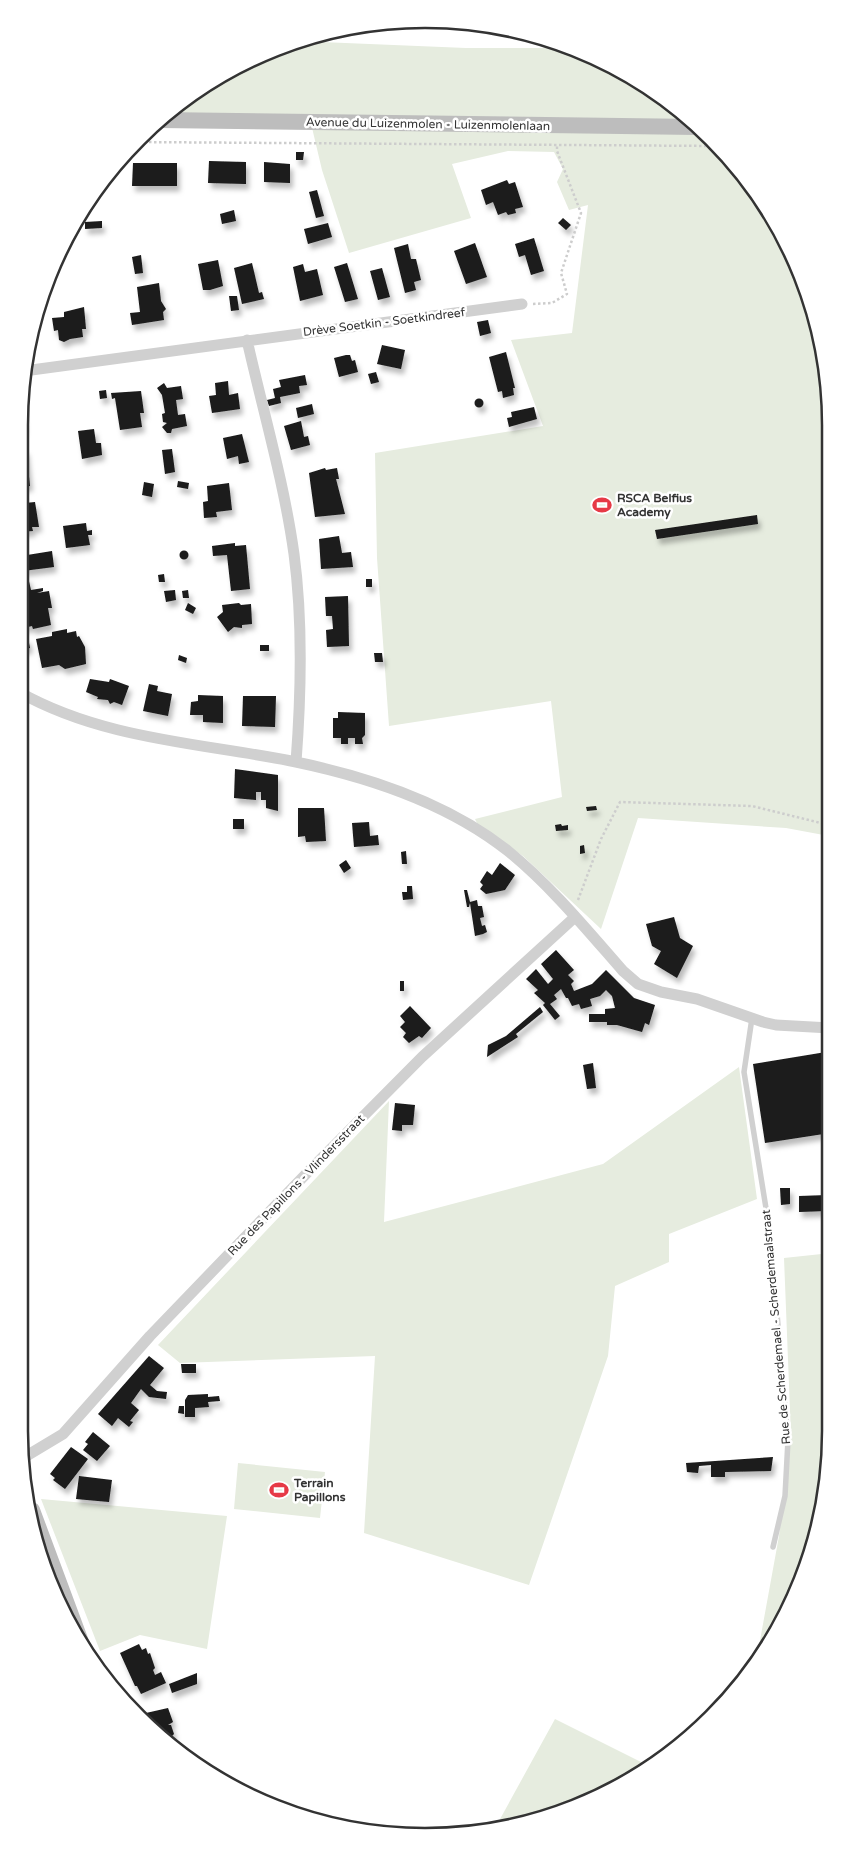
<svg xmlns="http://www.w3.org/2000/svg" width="850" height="1856" font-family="'Varela Round',sans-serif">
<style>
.green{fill:#e6ecdf}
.building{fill:#1a1a1a;filter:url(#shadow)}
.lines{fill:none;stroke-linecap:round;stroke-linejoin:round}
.path{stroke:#cdcdcd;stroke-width:2.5;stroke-dasharray:2.5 2.5;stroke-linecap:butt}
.lane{stroke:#d0d0d0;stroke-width:5.5}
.street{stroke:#d0d0d0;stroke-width:11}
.secondary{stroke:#bdbdbd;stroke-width:16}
.labels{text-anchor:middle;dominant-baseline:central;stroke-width:5;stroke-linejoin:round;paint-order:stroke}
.street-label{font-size:12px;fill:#333;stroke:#fff}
.poi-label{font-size:12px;font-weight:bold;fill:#333;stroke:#fff;text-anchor:start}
.rim{fill:none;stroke:#333;stroke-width:2.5}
</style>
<defs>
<filter id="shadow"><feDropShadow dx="3" dy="5.5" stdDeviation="2.5" flood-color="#0004"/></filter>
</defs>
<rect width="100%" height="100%" fill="#fff"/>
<path class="green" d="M297,41L466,48H577L672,103L747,177L800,269L828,372L829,836L786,828L638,818L601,929L523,856L478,825L475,819L562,797L551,701L389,726L377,558L375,453L543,426L511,340L572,333L588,205L569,210L557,182L563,169L554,152L508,151L452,164L471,218L349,253L322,170L309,115L167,114C205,82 249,56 297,41Z
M739,1067L757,1199L669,1234V1262L615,1286L608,1356L529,1585L364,1533L375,1356L180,1363L158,1345L389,1101L384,1222L603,1164Z
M831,1253V1431L823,1511L800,1586L752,1665L759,1646L779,1536L791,1436L784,1258Z
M238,1463L325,1472L320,1518L234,1509Z
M41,1499L227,1516L207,1649L140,1635L100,1651Z
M555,1719L649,1766C604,1803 550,1817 494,1830Z"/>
<path class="building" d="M296,152H304L303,160H296Z
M209,161L246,162V184L208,183Z
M264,162L290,164V183L264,182Z
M133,163H177V186H132Z
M507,180L509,184L515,182L523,207L515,209L516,213L508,215L506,212L498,215L493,202L486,205L481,190Z
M317,190L324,216L316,218L309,192Z
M234,210L236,221L222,224L220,214Z
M563,218L571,225L566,230L558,223Z
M102,221V228L85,229V222Z
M328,223L332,237L308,244L304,229Z
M534,238L544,271L531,275L525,255L519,257L515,244Z
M475,243L487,277L466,284L454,251Z
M408,244L411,259H416L421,280L414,282L416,290L405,293L394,248Z
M141,255L143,273L135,274L132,257Z
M218,260L223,286L210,290H203L198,264Z
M252,263L259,293L262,292L264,299L242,304L234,268Z
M347,263L358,299L345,302L334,267Z
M303,264L305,272L317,269L323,295L300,301L293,267Z
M382,268L390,297L378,300L370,271Z
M159,283L161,301L166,309L163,312L164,320L132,325L130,313L140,312L137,287Z
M229,296H237L239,310L231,311Z
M84,307L86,329H82L83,337L70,339L64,342L59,340L58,330L54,331L52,318L64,317V312Z
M488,320L491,333L480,336L477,322Z
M382,345L405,350L401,369L377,364Z
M506,352L515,388H513L514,395L503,398L502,391L498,392L489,357Z
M346,355H350L352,361L355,360L358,372L339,377L334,358Z
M376,372L379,382L371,384L368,374Z
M305,375L307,385L299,386L300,393L280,397L281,403L269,406L267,400L275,398L273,389L281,387L279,380Z
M228,381L229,395L238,393L240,409L212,413L209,396L216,395L215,383Z
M164,383L167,388L181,386L183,399L176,400L178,415L185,414L187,426L172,429L171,433H167L162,427L167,423L163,422L162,414L165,413L162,395L157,388Z
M106,390L107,398L100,399L99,391Z
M141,391L144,413H140L142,427L120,430L115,398L112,399L111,393Z
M474.5 403a4.5 4.5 0 1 1 9 0a4.5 4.5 0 1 1-9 0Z
M312,404L314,414L298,418L296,408Z
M21,406L24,428L19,429V425Z
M534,407L537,419L509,427L507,418L512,417L511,412Z
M301,421L304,437L308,436L310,445L291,450L284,426Z
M94,429L96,443H101L102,455L82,459L78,431Z
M242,434L249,462L239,464L238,456L227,459L223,438Z
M26,449L30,486L19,487V450Z
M172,449L175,472L165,474L162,450Z
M325,468L326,470L337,468L339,479H336L345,514L315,517L309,473Z
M178,481L189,483L188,489L177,487Z
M144,482L154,484L152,497L142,495Z
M229,483L232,510L216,512L217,517L204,518L203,502L208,501L207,486Z
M24,496L25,503L35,502L39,527H32L33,531L20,532L19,497Z
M757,515L758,524L657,539L655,530Z
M86,523L87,531L92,530V535H88L90,545L66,548L63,526Z
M339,536L342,553L351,552L353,567L321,569L319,539Z
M235,543V546L246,545L250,589L231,591L227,555L213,556L212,546Z
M179.5 555a4.5 4.5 0 1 1 9 0a4.5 4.5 0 1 1-9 0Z
M52,551L54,567L23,571L21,556Z
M164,574L165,582H159L158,575Z
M28,577L31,590L43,588V591L37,593L49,591L52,608H48L51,625L33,629L32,626L24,628L22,613H19V604L25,603L23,592H19V579Z
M366,579H372V587H366Z
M175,590L176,600L166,602L164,591Z
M188,590L189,598H183L182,591Z
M348,596L349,646L327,647L326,630L333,629L332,616H326L325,597Z
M188,603L196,608L193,614L185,610Z
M239,603L241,605L251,604L252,624L242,625V628L234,627L228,632L217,617L223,612L222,605Z
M67,629V633L76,631L77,637L79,636L85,647L86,664L65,669L59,665L42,668L36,639L52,636V632Z
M28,638L30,648L19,650V640Z
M260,645H269V651H260Z
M374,653H382L383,662H375Z
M179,655L187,658L186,663L178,660Z
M90,679L109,682L110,679L129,686L122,705L114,702L110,704L108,700L97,699L98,697L86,692Z
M149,684L158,686L157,691L172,694L168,716L143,711Z
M198,695L223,696V723L203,722V715H190L191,702L198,701Z
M243,696H276L275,727L242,726Z
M338,712L365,713V735L362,738L363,744H355V738H348V744H341V738H333V718H338Z
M235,769L278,775V811L266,808V800H261V792H256V800L234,798Z
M596,806L597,810L587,811L586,807Z
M298,808H324L326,841L306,842L305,836L298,837Z
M233,819H244V829H233Z
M369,822L370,836L378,835L379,845L354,847L352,823Z
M561,824L562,826L568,825V830L556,831L555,825Z
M584,845L585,853L580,854V846Z
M406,851L407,864H402L401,852Z
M346,860L351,868L344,873L339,865Z
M500,863L515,875L505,890L486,894L480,889L483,885L480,882L487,871L492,875Z
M407,886H412L413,899L403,900L402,892H407Z
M464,890H467L470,902L477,900L478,906H482L484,917L480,918L482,926L485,925L487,932L483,934L475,936L470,903L469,907H467Z
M674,917L680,938L693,946L677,978L654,964L661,951L652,946L646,924Z
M556,950L574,970L568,975L574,981L571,984L574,991L592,984L606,970L634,998L655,1005L649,1025L645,1023L642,1032L617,1025H607V1022H589V1014H605V1009L615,1008L612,996L606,990L600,996L590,999L592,1006L581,1009L579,1004L572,1006L568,998H566L561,989L554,995L557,999L550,1004L560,1016L555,1020L543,1005L545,1003L534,993L538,990L526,979L536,969L548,984L553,979L541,964Z
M400,981H404V991H400Z
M410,1006L431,1028L422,1038L419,1036L409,1043L403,1037L406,1033L400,1027L405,1022L400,1016Z
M540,1007L543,1012L516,1034L518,1037L487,1057L488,1045L506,1036Z
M826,1052L830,1075V1133L765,1143L753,1064Z
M593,1063L596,1088L587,1089L583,1065Z
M395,1103L415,1105L413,1125H402V1131L392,1130Z
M780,1188H790V1204L781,1205Z
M827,1195V1211L799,1212V1196Z
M149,1356L164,1368L150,1385L157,1391L167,1392L166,1399L149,1397L141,1389L131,1403L139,1410L130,1421L133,1422L129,1427L118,1418L112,1426L98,1414Z
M181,1364H196V1373H182Z
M208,1394V1397L219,1396L220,1401L208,1402L209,1407L195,1408V1417H185V1400L188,1395Z
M179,1406H184V1414L178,1413Z
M93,1432L110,1446L97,1461L83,1450L88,1444L85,1442Z
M71,1447L88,1459L65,1489L53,1480L55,1478L50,1474Z
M773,1457L771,1471L725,1472V1477H711V1465L699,1466L698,1473L687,1472L686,1463Z
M79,1476L112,1480L109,1502L76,1499Z
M139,1644L142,1650L146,1648L148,1654L150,1653L155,1668L153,1670L155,1675L161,1672L166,1683L141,1694L137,1686H135L120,1653Z
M197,1673V1684L172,1693L169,1684Z
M168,1708L173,1722L168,1725H171L174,1734L170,1738L172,1741L143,1718L147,1716L146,1713Z"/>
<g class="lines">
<path class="path" d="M134,142L715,146
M533,304L552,303L567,294L561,273L581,213L557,151V145
M578,900L601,839L620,802L752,806L829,825"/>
<path class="lane" d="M752,1018L744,1072L770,1233L788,1440L785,1496L773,1547"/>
<path class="street" d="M247,340C263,411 284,482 294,554C303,621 301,696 296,762
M24,371L522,304
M19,692C104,740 203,743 296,762C368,777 449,804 508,851C551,886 587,930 623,971L638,984L661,992L697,999L763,1022L776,1025L830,1028
M23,1458L63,1434L150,1336L306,1174L422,1057L575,917"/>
<path class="secondary" d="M160,120L697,127
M32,1510L84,1650"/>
</g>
<defs>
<g id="stadium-bare" transform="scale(1.5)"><path d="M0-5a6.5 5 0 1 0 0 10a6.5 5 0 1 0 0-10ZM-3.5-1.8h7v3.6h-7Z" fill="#e63946" stroke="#fff" stroke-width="2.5" paint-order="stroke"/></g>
</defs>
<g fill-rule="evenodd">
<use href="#stadium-bare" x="602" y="505"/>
<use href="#stadium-bare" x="279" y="1490"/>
</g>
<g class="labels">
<g class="street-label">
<text transform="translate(428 124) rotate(1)">Avenue du Luizenmolen - Luizenmolenlaan</text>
<text transform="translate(384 322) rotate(-7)">Drève Soetkin - Soetkindreef</text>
<text transform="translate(296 1185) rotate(-46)">Rue des Papillons - Vlindersstraat</text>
<text transform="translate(776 1327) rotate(-95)">Rue de Scherdemael - Scherdemaalstraat</text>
</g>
<g class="poi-label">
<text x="617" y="498">RSCA Belfius<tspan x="617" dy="14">Academy</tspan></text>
<text x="294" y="1483">Terrain<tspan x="294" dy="14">Papillons</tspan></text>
</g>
</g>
<path d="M0 0H850V1856H0ZM425 28H425A397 397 0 0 1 822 425V1431A397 397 0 0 1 425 1828H425A397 397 0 0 1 28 1431V425A397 397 0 0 1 425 28Z" fill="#fff" fill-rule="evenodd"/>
<path class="rim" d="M425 28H425A397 397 0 0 1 822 425V1431A397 397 0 0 1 425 1828H425A397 397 0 0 1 28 1431V425A397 397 0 0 1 425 28Z"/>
</svg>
